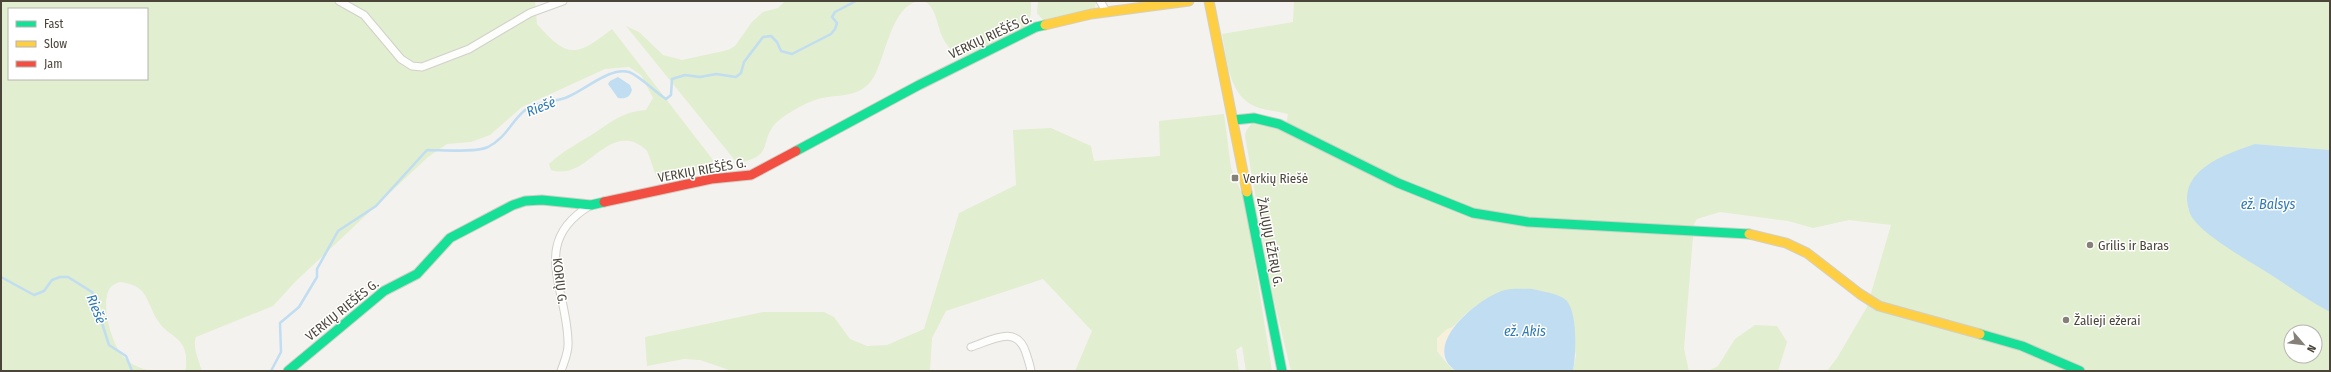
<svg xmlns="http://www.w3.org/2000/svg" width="2331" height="372" font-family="'Fira Sans Condensed',sans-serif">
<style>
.green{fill:#e1eecf;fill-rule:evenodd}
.sand{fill:#f7f0da}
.water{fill:#c0ddf1}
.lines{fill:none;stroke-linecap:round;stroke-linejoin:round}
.stream{stroke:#c0ddf1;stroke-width:2.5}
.street-casing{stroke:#d2d0cb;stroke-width:9}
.fast-casing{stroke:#d3cfc5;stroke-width:11}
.slow-casing{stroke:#d3cfc5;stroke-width:11}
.jam-casing{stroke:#d3cfc5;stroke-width:11}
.street{stroke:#fdfdfc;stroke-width:7}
.fast{stroke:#16e098;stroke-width:9}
.slow{stroke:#ffcf43;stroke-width:9}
.jam{stroke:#f24e42;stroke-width:9}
.poi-dot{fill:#868178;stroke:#fff;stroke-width:1.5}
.labels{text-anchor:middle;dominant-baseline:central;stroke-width:3;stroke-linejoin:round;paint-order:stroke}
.street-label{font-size:13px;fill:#4b4439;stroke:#fff}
.poi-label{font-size:13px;fill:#4b4439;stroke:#fff;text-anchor:start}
.water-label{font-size:14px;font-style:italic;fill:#2e7ab2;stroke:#fff}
</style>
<rect width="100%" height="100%" fill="#f4f2ee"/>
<path class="green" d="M1,1H535L537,24C568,59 576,57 612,29L713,160L710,167L663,181L658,180C654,172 650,157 647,151C644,147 638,144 634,142C602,132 584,181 551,170L549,164C564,150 579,143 596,132C614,120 623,112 646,110L653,98L641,75L629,67L605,69L522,107L490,135L471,142L447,144L428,157L296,281L273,306L196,337C192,346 199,361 202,371H185C187,366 186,362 186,356C183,335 168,337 158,321C145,300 149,286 120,282C117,283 112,285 110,288C100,302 111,342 122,355C129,364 139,368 151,371H1ZM9,9H147V79H9Z
M785,1H1031C1031,13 1032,21 1022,28L961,57C954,52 948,48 944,40C937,29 937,5 923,1C890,0 886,63 871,81C856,100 835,93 815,100C804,104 787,113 778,121C757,141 777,156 737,163L626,26L639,32L663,55L682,60L728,50L735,46L752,22L763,12L778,8Z
M1038,1H1092L1096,2L1095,8L1043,20L1037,13Z
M1294,1H2330V150L2255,144L2188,208L2194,220L2229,248L2330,312V371H1827L1837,358L1867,307L1891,225L1849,220L1813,228L1788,221L1720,212L1697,219L1694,224L1684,349L1689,371H1573L1576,355L1560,296C1519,285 1503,286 1468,312C1460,318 1457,326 1447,330L1437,351L1450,367L1456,371H1291L1273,296L1245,136L1246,131L1252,123H1267L1285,132L1288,114C1277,111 1262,110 1252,105C1228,92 1227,58 1222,34L1293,22ZM2291,332H2315V356H2291Z
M1224,114L1231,168L1245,201L1272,371H1246L1242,346L1236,350L1239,371H1075L1092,331L1043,279L946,311L932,338L930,371H732L700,360L684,359L647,366L645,337L763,312H824L834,317L850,339L867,346L887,345L924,329L959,213L1016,185L1013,130L1051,128L1091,146L1094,161L1160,156L1159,121Z
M1755,325L1777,326L1787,342L1778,371H1708L1718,366L1735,339Z"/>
<path class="sand" d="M1454,327L1445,342L1444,357L1437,351V338L1447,329Z"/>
<path class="water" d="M618,77L630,85L632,90C630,97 626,99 618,98L608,84L610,81Z
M2255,144L2330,150V312C2306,299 2283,282 2260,268C2242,257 2206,236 2194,220C2189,214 2188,207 2187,200C2186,166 2230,153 2255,144Z
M1533,289C1543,292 1558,293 1566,300C1578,312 1576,355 1573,371H1456C1419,346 1479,297 1505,290C1513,288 1524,289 1533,289Z"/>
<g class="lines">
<path class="stream" d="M1,277L34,295L44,291L52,280L60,277H68L92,292L109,345L126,356L132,371
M271,371L281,352L280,323L299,307L317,277V269L338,231L376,206L427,150C442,150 475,153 488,147C506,138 511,122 524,111C535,102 552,102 565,98C583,92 610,66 629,72C640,76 655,92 666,99L671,95L672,79L685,75L700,77L716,74L736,77L741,73L744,62L763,37L771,36L777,42L781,51L792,54L831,34L835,29L837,23L832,17L835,12L856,1"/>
<g class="street-casing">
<path id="street" d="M339,1L364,15L401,59L412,66L422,67L469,49L530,13L563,1
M1100,1L1106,11
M971,347C992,340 1017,324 1026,353C1028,359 1030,365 1031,371
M561,371C564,362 569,352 568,342C567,287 529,242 591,205"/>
</g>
<g class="fast-casing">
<path id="fast" d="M1234,120L1254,118L1279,124L1398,183L1473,213L1528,222L1749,234
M796,151L919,85L1036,27L1045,25
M1247,192L1282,371
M1980,334L2022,346L2080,371
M288,371L384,291L417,274L450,238L513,205L525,201L542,200L591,205L604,202"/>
</g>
<g class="slow-casing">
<path id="slow" d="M1209,1L1247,192
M1045,25L1091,14L1189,1
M1749,234L1786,243L1807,253L1860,294L1879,306L1980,334"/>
</g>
<g class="jam-casing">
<path id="jam" d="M604,202L711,179L751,175L796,151"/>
</g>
<use href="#street" class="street"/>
<use href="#fast" class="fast"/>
<use href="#slow" class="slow"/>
<use href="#jam" class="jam"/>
</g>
<g class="poi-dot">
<rect x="1231" y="174" width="8" height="8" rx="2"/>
<circle cx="2090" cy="245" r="4"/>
<circle cx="2066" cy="320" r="4"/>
</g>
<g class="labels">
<g class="street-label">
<text transform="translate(990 36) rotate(-25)">VERKIŲ RIEŠĖS G.</text>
<text transform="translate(702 170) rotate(-10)">VERKIŲ RIEŠĖS G.</text>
<text transform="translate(1270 242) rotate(79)">ŽALIŲJŲ EŽERŲ G.</text>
<text transform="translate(560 281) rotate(83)">KORIŲ G.</text>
<text transform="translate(342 310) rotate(-39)">VERKIŲ RIEŠĖS G.</text>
</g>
<g class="poi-label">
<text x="1243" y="178">Verkių Riešė</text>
<text x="2098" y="245">Grilis ir Baras</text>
<text x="2074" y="320">Žalieji ežerai</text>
</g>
<g class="water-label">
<text transform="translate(541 107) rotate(-22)">Riešė</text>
<text x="2268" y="204">ež. Balsys</text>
<text transform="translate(96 309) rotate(68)">Riešė</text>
<text x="1525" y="331">ež. Akis</text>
</g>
</g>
<rect width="2331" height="372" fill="none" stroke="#4b4439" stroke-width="4"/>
<rect x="8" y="8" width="140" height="72" fill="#ffffff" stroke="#b7b4b0"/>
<rect x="16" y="21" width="20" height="6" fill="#16e098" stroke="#b7b4b0"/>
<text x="44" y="28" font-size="12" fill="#4b4439">Fast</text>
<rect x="16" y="41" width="20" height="6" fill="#ffcf43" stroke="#b7b4b0"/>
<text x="44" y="48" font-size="12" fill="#4b4439">Slow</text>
<rect x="16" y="61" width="20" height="6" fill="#f24e42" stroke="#b7b4b0"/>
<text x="44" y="68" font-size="12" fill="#4b4439">Jam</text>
<g transform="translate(2303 344) rotate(118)"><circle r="19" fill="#ffffff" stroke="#b7b4b0"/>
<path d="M0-3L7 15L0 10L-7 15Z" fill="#868178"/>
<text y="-6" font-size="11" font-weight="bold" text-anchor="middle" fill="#4b4439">N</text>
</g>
</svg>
